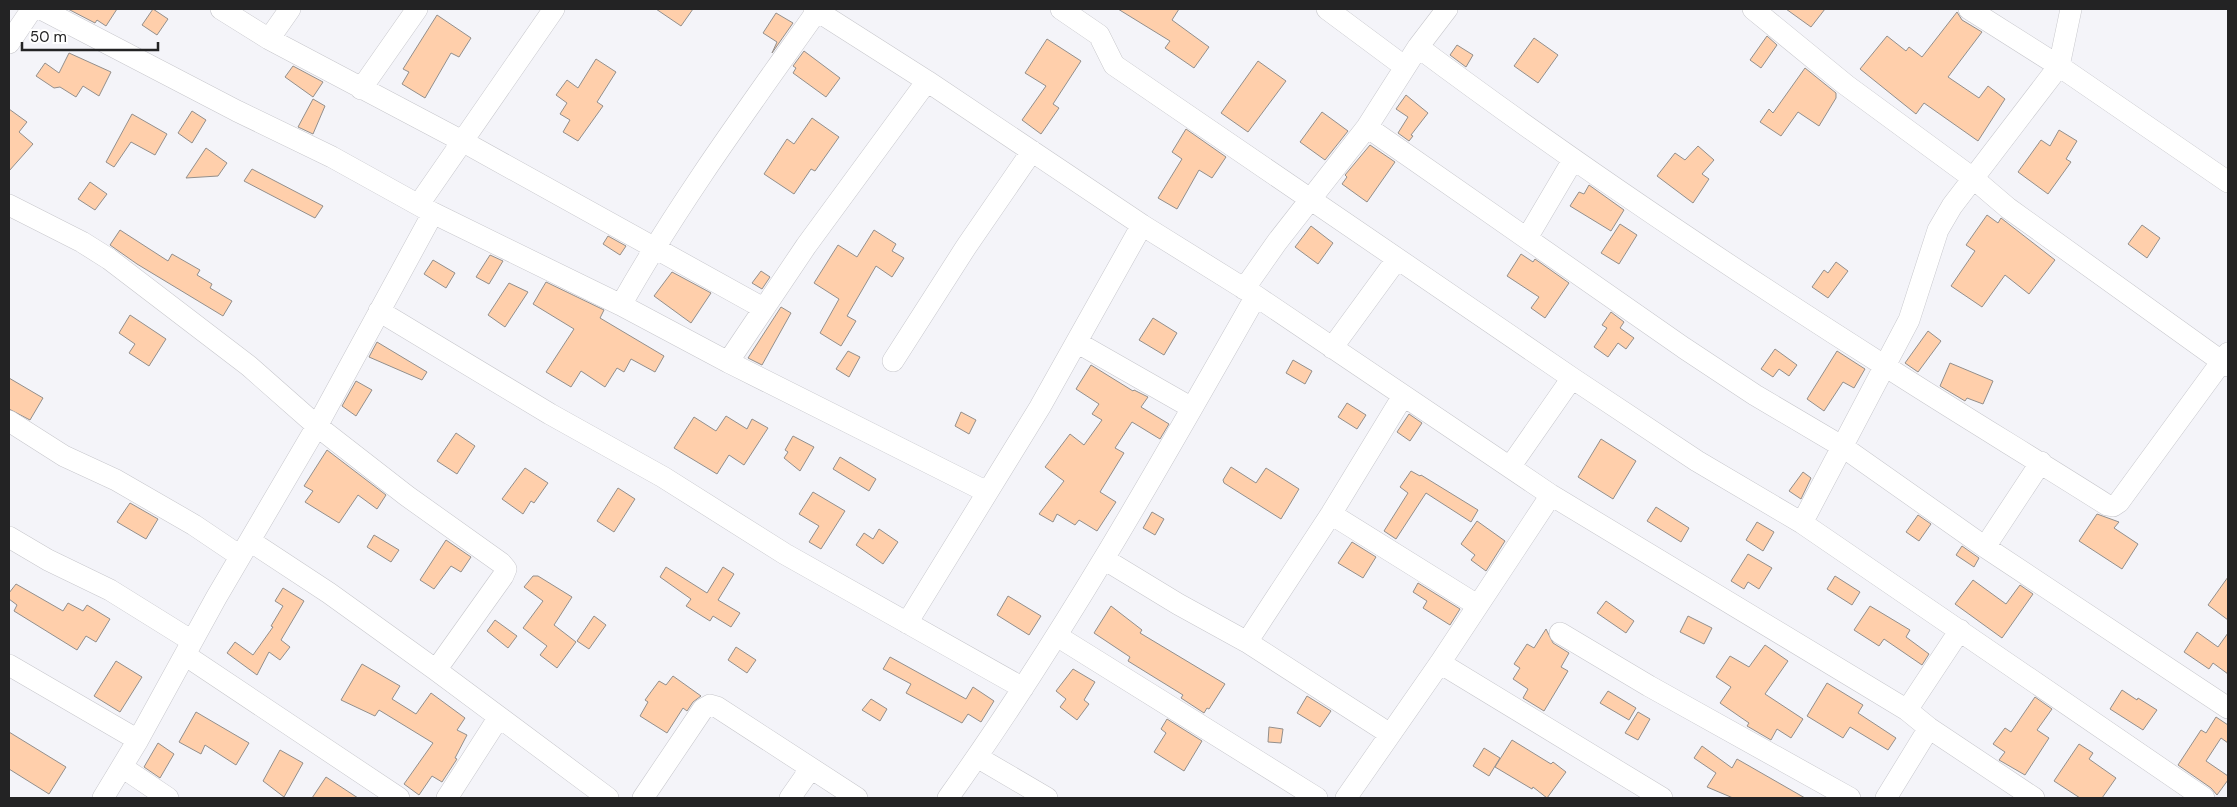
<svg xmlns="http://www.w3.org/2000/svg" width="2237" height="807" font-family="'DM Sans',sans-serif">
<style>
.building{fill:#ffcfab;stroke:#938f8c}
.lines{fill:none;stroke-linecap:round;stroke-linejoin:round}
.minor-casing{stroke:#c7c7cc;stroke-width:22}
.minor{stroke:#fff;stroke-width:21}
</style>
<rect width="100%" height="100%" fill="#f4f4f9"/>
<path class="building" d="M68,9H117L106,26L97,20L95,23Z
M153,9L168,19L157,35L142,25Z
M656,9H693L681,26Z
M1118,9H1179L1172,20L1209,47L1194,68L1165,48L1170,41Z
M1786,9H1825L1811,27Z
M1957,12L1962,20L1982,32L1948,77L1979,98L1988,86L2005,99L1978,141L1924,103L1916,114L1860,69L1887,36L1906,51L1909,47L1922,57Z
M776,13L793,23L772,53L777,42L763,33Z
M437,15L471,38L459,57L451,53L425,98L402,84L409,72L403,69Z
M1767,36L1777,45L1761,68L1750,60Z
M1534,38L1558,55L1538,83L1514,66Z
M1047,39L1081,61L1053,104L1059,108L1041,134L1022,120L1046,86L1025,73Z
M1457,45L1473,55L1466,67L1450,55Z
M804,51L840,78L826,97L793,73L796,68L793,66Z
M69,53L111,72L99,96L83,86L76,97L60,87L54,88L36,76L45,63L59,73Z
M596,59L616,72L597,102L603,106L578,141L563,132L570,120L560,114L567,103L556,95L567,80L578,88Z
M1258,61L1286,81L1248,132L1221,113Z
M293,66L323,82L313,97L285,77Z
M1805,68L1836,93V98L1819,126L1798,112L1781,136L1760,122L1769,109L1773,113Z
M1406,95L1428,113L1411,135L1413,136L1409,141L1398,133L1408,117L1396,109Z
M313,99L325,106L313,134L298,127Z
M9,109L27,122L19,132L33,144L9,171Z
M192,111L206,120L192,143L178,133Z
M1322,112L1348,131L1325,160L1300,142Z
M132,114L167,134L155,155L131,142L114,167L106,162Z
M812,118L839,137L815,171L811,169L794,194L764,174L787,139L794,144Z
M1186,129L1226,157L1212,178L1199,170L1177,209L1158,198L1182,159L1172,152Z
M2059,130L2077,141L2066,159L2071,162L2048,194L2018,172L2041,140L2050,146Z
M1370,145L1395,162L1367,202L1342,184L1347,177L1345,175Z
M1698,146L1714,160L1702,174L1709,179L1693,203L1657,176L1675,153L1685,160Z
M206,148L227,163L218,176L186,178Z
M252,169L323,206L315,218L244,181Z
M90,182L107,194L95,210L78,199Z
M1589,185L1624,210L1611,231L1570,206L1579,192L1584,194Z
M1987,215L1998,223L2001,218L2055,260L2029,294L2005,275L1982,307L1951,286L1975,251L1966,245Z
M1620,224L1637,235L1619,264L1601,253Z
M2142,225L2160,238L2147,258L2128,244Z
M1311,226L1333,243L1318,264L1295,247Z
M120,230L168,261L172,254L200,270L197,275L212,284L210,288L232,301L223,316L137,264L110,245Z
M874,230L896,244L892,251L904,258L892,277L876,266L847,316L856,321L841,346L820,333L839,299L814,283L838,245L857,257Z
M608,236L626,246L620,255L603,244Z
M1521,254L1533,262L1535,259L1569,283L1545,318L1531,308L1539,297L1507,276Z
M490,255L503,261L489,284L476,277Z
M433,260L455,273L446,288L424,274Z
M1836,262L1848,271L1828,298L1812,287L1824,270L1828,273Z
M761,271L770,277L762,289L752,283Z
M672,272L711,293L691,323L654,296Z
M546,282L604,310L600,318L664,356L655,372L631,359L624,372L617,368L605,387L581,371L571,387L546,372L574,329L533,304Z
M509,283L528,292L505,327L488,315Z
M781,307L791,313L762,365L748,358Z
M1611,312L1624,322L1620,328L1634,338L1626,349L1618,343L1608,357L1594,347L1607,328L1602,325Z
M130,315L166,339L149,366L129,353L135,344L119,333Z
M1153,318L1177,333L1164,355L1139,340Z
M1928,331L1941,341L1918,372L1905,363Z
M377,342L427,372L422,380L369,357Z
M1775,349L1797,365L1789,376L1779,369L1773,377L1761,369Z
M848,351L860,357L849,377L836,369Z
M1837,351L1865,369L1854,388L1843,382L1824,411L1807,399Z
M1293,360L1312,371L1305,384L1286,373Z
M1950,363L1993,381L1983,404L1967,398L1965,401L1940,386Z
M1091,365L1133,391L1134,390L1148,397L1141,407L1169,424L1160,439L1132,422L1115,448L1124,453L1100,492L1116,502L1097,531L1079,520L1075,525L1057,514L1053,522L1039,514L1064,481L1045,467L1070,434L1084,445L1102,420L1092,414L1099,404L1076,389Z
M9,378L43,398L30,420L9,409Z
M356,381L372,390L356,416L342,406Z
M1347,403L1366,415L1357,429L1338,417Z
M961,412L976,420L969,434L955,426Z
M1409,414L1422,423L1410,441L1397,432Z
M726,416L747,429L752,419L768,428L744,465L729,455L717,474L674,448L694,417L716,431Z
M456,433L475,446L457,474L437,461Z
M793,436L814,447L800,471L784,458L788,452L785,450Z
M1601,439L1636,461L1613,499L1578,477Z
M327,450L386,495L377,509L358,495L339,523L305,502L313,491L304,486Z
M840,457L876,479L869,491L833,469Z
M1231,467L1256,483L1266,468L1299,489L1281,519L1224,483L1223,480Z
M525,468L548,483L534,503L531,501L523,514L502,499Z
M1411,471L1420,476L1421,475L1478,510L1471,522L1426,493L1396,539L1384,531L1408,493L1400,487Z
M1803,472L1811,478L1801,499L1789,491Z
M618,488L635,499L614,532L597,521Z
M813,492L845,511L821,549L809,542L819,526L799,514Z
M130,503L158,519L146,539L117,522Z
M1656,507L1689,528L1681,542L1647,521Z
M1152,512L1164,519L1155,535L1143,528Z
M2097,514L2119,522L2114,528L2138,544L2122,569L2079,541Z
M1918,515L1931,524L1919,541L1906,532Z
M1477,521L1505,541L1486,571L1471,560L1475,555L1461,544Z
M1757,522L1774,532L1763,551L1746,540Z
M879,529L898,542L883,564L856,545L864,533L873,539Z
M374,535L399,550L391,562L367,547Z
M446,540L471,557L461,572L451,566L434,589L420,580Z
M1352,542L1376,557L1363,578L1338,563Z
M1962,546L1979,558L1974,567L1956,555Z
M1748,554L1772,568L1759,589L1748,582L1744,589L1731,581Z
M666,567L707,593L723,567L734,574L718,600L740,613L731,627L713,616L710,621L686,606L691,599L660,577Z
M533,576H538L572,597L554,625L576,642L557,668L540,655L547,646L523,628L543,601L524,587Z
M1835,576L1860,592L1852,605L1827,589Z
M2228,577V620L2208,605Z
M1973,580L2006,604L2020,585L2033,594L2002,638L1955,604Z
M1418,583L1460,609L1450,625L1423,608L1427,601L1413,592Z
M16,584L63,611L68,603L83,611L87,605L110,619L96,642L86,636L77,650L14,611L17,605L9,599V593Z
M283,588L304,601L281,640L290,647L280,660L269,652L257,675L227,653L235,642L253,655L273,627L271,626L283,606L275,601Z
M1008,596L1041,616L1029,635L997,615Z
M1606,601L1634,621L1626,633L1597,613Z
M1111,606L1142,630L1140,633L1225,684L1209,709L1207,708L1204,713L1181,698L1183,695L1128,661L1130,657L1094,633Z
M1870,606L1910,630L1906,637L1929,654L1922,665L1884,639L1879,646L1854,630Z
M594,616L606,625L589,649L577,641Z
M1688,616L1712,628L1704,644L1680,632Z
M495,620L517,636L508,648L487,631Z
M1546,629L1553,643L1569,653L1561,667L1568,671L1544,711L1523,698L1528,689L1513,679L1520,668L1514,664L1527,644L1534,648Z
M2197,632L2218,647L2228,633V674L2213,663L2209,669L2184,652Z
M1765,645L1788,661L1765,694L1803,719L1791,738L1777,729L1771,740L1747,726L1749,723L1720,703L1731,687L1716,677L1730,656L1749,667Z
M736,647L756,660L747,673L728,660Z
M890,657L966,699L973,687L994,701L981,722L968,714L962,723L906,693L911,684L883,669Z
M116,661L142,677L120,712L94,696Z
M362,664L400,686L392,699L416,714L431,693L465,718L457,730L467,735L455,758L457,759L442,782L432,776L419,795L404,784L433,743L379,710L375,716L341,700Z
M1073,669L1095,682L1084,700L1089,704L1077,720L1060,707L1066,699L1056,691Z
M673,676L701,696L693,702L687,711L683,708L667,733L640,716L648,702L645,700L659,681L666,685Z
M1827,683L1863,705L1858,713L1896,738L1888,750L1850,727L1843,738L1807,716Z
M2122,690L2137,700L2138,698L2157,710L2143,730L2110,709Z
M1608,691L1636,708L1629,720L1600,703Z
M1307,696L1331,711L1320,727L1297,713Z
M2035,697L2052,709L2037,730L2049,738L2025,775L1999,760L2005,752L1993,744L2005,728L2011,732Z
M871,699L887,709L880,721L862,710Z
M196,712L249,743L236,765L205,745L201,754L179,742Z
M1638,712L1650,719L1638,740L1625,733Z
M2216,717L2228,725V743L2221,738L2206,761L2228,776V780L2217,795L2211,788L2178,765L2201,730L2206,733Z
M1167,719L1202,741L1184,771L1154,752L1166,733L1161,729Z
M1269,727L1283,729L1281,743L1268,742Z
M9,732L66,767L49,794L9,769Z
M1512,740L1551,764L1553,762L1566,772L1547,798L1533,787L1532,789L1495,767Z
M158,743L174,754L160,778L144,767Z
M2079,744L2093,753L2089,759L2116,778L2102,798H2080L2054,781Z
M1702,746L1732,768L1737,759L1805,798H1733L1707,787L1716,773L1694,758Z
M1484,748L1500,758L1489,776L1473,766Z
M280,750L303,763L284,797L263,781Z
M326,777L358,798H312Z"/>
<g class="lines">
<g class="minor-casing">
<path id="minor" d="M41,9L237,111L332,157L433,213L621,305L728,362L987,492
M221,9L269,39L462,141L763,308
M814,9L927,81L1142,225L1256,296L1551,495L1907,710L1929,728L2034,798
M1061,9L1099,35L1114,65L1572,378L1697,461L1802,523L2204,798
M1327,9L1405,67
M1753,9L1846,85L1974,179L2008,208L2228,366
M1969,9L2059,66L2228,182
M269,39L290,9
M9,43L32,9
M1418,47C1569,160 1726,265 1885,366C1958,413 2033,458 2107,505L2113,506L2119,502L2228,353
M361,89L417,9
M1367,127L1684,348L1755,395L1843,447L1985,547L2228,708
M419,204L554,9
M9,205L82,242L109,259L249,366L317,426L407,496L501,563L506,569L503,576L436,670
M1527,238L1573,160
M1244,289L1277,242L1367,127L1418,47L1447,9
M621,305C679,202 749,107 817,11
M379,311L550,414L663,477L785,554L1023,688
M1078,343L1192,408
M1332,348L1397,259
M893,361L966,247L1032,151
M728,362L806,246L927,81
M9,421L64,456L116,480L194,525L240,556
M1510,467L1572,378
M1331,514L1477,605
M1802,523L1909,320L1938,230L1952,206L2059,66L2071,9
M9,537L48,560L110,590L192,641
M250,541L329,593L436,670L608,798
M1985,547L2041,462
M1104,559L1178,604L1247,642L1390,734
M907,623L1040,407L1142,225
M1560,633L1649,686L1850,798
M1057,636L1317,798
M1247,642L1331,514L1403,396
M185,655L399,798
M1440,663L1662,798
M9,665L138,740
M1907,710L1960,630
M977,757L1047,798
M122,767L168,798
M103,798L138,740L216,598L317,426L433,213
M447,798L499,717
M643,798L703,709L710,705L717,707L857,798
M790,798L811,768
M948,798C1062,638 1159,467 1256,296
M1346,798L1440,663L1551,495
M1886,798L1929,728"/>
</g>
<use href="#minor" class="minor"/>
</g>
<rect width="2237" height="807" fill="none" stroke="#232324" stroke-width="20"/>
<path d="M22 42v8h136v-8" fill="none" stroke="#232324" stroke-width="2.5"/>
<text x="30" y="42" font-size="15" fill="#232324" stroke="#ffffff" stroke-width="4" paint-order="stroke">50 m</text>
</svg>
